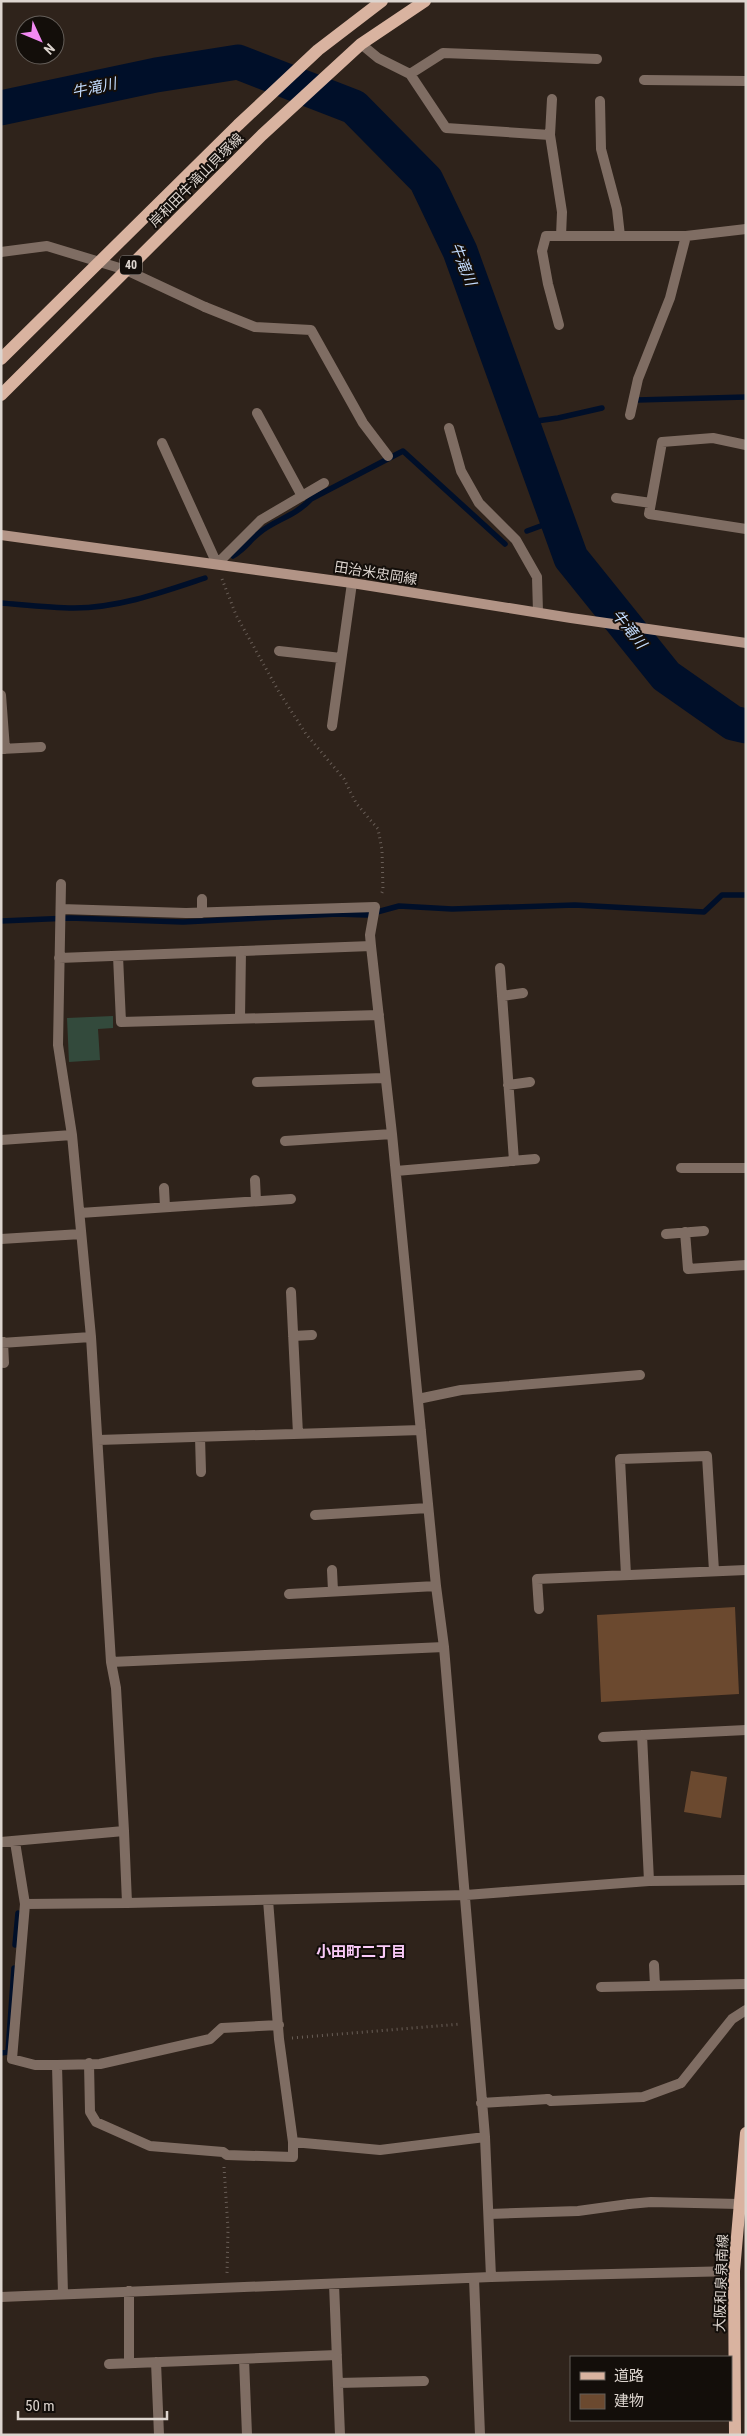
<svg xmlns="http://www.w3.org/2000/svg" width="747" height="2436" font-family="'Roboto Condensed','Noto Sans JP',sans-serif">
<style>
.green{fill:#334a3c}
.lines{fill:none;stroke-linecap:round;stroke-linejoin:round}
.stream{stroke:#000f29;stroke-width:5.5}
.river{stroke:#000f29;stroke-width:35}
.building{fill:#6b492f}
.path{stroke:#695e57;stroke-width:3;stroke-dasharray:1 4;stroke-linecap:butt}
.lane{stroke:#7f6d63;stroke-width:10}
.street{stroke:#7f6d63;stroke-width:10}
.secondary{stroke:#b29486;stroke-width:10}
.primary{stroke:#d9b3a0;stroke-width:12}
.labels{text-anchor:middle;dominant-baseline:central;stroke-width:4;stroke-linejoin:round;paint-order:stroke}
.shield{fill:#130e0a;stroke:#a09994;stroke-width:1}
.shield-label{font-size:12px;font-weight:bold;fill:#ddd5cf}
.street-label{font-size:14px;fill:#ddd5cf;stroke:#130e0a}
.water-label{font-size:15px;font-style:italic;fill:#c3dcfe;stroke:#130e0a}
.neighbourhood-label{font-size:15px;font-weight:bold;fill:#facaf8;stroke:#130e0a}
</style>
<rect width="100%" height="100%" fill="#2f231b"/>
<path class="green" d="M113,1016V1028L98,1029L100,1060L69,1062L67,1018Z"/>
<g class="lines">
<path class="stream" d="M637,400L746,397
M522,423L558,418L602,408
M527,531L557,520
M233,556C246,548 249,541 259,533C276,519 294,517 311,499L403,451L505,544
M1,603C25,605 50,608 74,608C119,608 163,592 205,578
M1,921L70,918L183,922L337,914L366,915L399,906L452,909L575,905L704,912L722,895H746
M15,1945L18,1913
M1,2053L8,2052L14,1968"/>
<path class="river" d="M1,108L156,75L238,62L354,107L426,180L460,251L571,558L666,676L733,723L746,726"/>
</g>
<path class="building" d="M735,1607L739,1694L601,1702L597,1615Z
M691,1771L727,1777L721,1818L684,1812Z"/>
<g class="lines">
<path class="path" d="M222,579L236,615L279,692L306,734L344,779L356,803L378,829L382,850L383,890L381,895
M292,2038L461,2024
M224,2167L228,2229L227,2273"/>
<path class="lane" d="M205,307L255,327L311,330L363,423L388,456
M681,1168H746
M642,1735L649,1881
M603,1737L746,1730
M548,2099L551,2101L643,2097L681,2083
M489,2214L578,2211L629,2204"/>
<path class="street" d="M361,44L378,58L410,74L446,128L550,135
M410,74L443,53L597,59
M644,80L746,81
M552,99L550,135L562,212L561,236
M600,101L601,149L617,209L620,236
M1,252L47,246L126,270L205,307
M559,325L548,284L542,251L546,236H686L746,229
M257,413L302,496
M630,415L638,379L670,298L686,236
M449,428L461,471L479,503L516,540L537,577L538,612
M162,443L217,564L261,520L324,483
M746,445L713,438L662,442L649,514L746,529
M616,498L651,503
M279,651L341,658
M1,695L5,749
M332,726L352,583
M1,749L41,747
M61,884L58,1045L72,1135L91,1337L111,1662L116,1688L124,1831
M202,899V913
M61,909L186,913L375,907L370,935L371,946L392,1134L436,1586L444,1647L485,2137L491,2277
M118,956L121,1022L379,1015
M59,958L371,946
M500,968L514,1161
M502,996L523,993
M240,1018L241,951
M257,1082L384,1078
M508,1085L530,1082
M1,1140L72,1135
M285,1141L392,1134
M396,1171L535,1159
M255,1180L256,1201
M164,1188L165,1207
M80,1213L291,1199
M685,1232L688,1269L746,1265
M666,1234L704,1231
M1,1239L81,1234
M291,1292L298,1434
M293,1336L312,1335
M3,1342L4,1363
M1,1343L91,1337
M418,1399L461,1390L640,1375
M200,1437L201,1472
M98,1440L421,1430
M315,1515L428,1508
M332,1570L333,1591
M626,1575L620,1459L707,1456L714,1571
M289,1594L436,1586
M539,1609L537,1579L746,1570
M111,1662L444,1647
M1,1842L124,1831L127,1903L466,1895L649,1881L746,1880
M15,1842L25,1904L12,2059L35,2065H57L63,2294
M25,1904L127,1903
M654,1965L655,1986
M601,1987L746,1984
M89,2063L90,2112L96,2122L150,2146L223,2152L227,2155L293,2157V2142L279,2039L268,1900
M57,2065L100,2064L210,2039L222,2028L279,2025
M681,2083L732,2019L746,2010
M481,2103L548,2099
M293,2142L380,2150L485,2137
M629,2204L651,2202L739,2204
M474,2278L480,2435
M334,2284L340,2435
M129,2291V2363
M1,2297L491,2277L734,2271
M244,2359L247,2435
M156,2362L159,2435
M109,2364L337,2355
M338,2383L424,2381"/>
<path class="secondary" d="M1,535L352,583L571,618L746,643"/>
<path class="primary" d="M1,359L238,125L318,50L382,1
M1,395L262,135L361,44L425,1
M735,2435L734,2271L746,2133"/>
</g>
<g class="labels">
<rect class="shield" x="120" y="255.5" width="22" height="19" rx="4"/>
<g class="shield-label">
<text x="131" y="265">40</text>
</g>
<g class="street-label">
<text transform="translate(196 180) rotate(-45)">岸和田牛滝山貝塚線</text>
<text transform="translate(376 573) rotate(9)">田治米忠岡線</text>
<text transform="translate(721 2283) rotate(-88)">大阪和泉泉南線</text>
</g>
<g class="water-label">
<text transform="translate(94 88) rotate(-12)">牛滝川</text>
<text transform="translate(463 264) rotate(68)">牛滝川</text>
<text transform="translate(629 629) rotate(51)">牛滝川</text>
</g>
<g class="neighbourhood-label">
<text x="361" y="1952">小田町二丁目</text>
</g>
</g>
<rect width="747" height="2436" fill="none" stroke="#ddd5cf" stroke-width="5"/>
<rect x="570" y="2356" width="162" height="65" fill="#130e0a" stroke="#645e59"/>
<rect x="580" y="2372" width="25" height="8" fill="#d9b3a0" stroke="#645e59"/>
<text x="614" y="2381" font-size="15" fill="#ddd5cf">道路</text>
<rect x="580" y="2394" width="25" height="15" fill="#6b492f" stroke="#645e59"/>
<text x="614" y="2406" font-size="15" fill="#ddd5cf">建物</text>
<g transform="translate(40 40) rotate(134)"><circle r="24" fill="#130e0a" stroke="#645e59"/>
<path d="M0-4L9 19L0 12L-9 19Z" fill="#f28af3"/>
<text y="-8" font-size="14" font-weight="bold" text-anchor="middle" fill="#ddd5cf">N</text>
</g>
<path d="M18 2411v8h149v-8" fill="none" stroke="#ddd5cf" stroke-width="2.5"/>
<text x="25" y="2411" font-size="15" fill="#ddd5cf" stroke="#130e0a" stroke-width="4" paint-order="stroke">50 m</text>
</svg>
